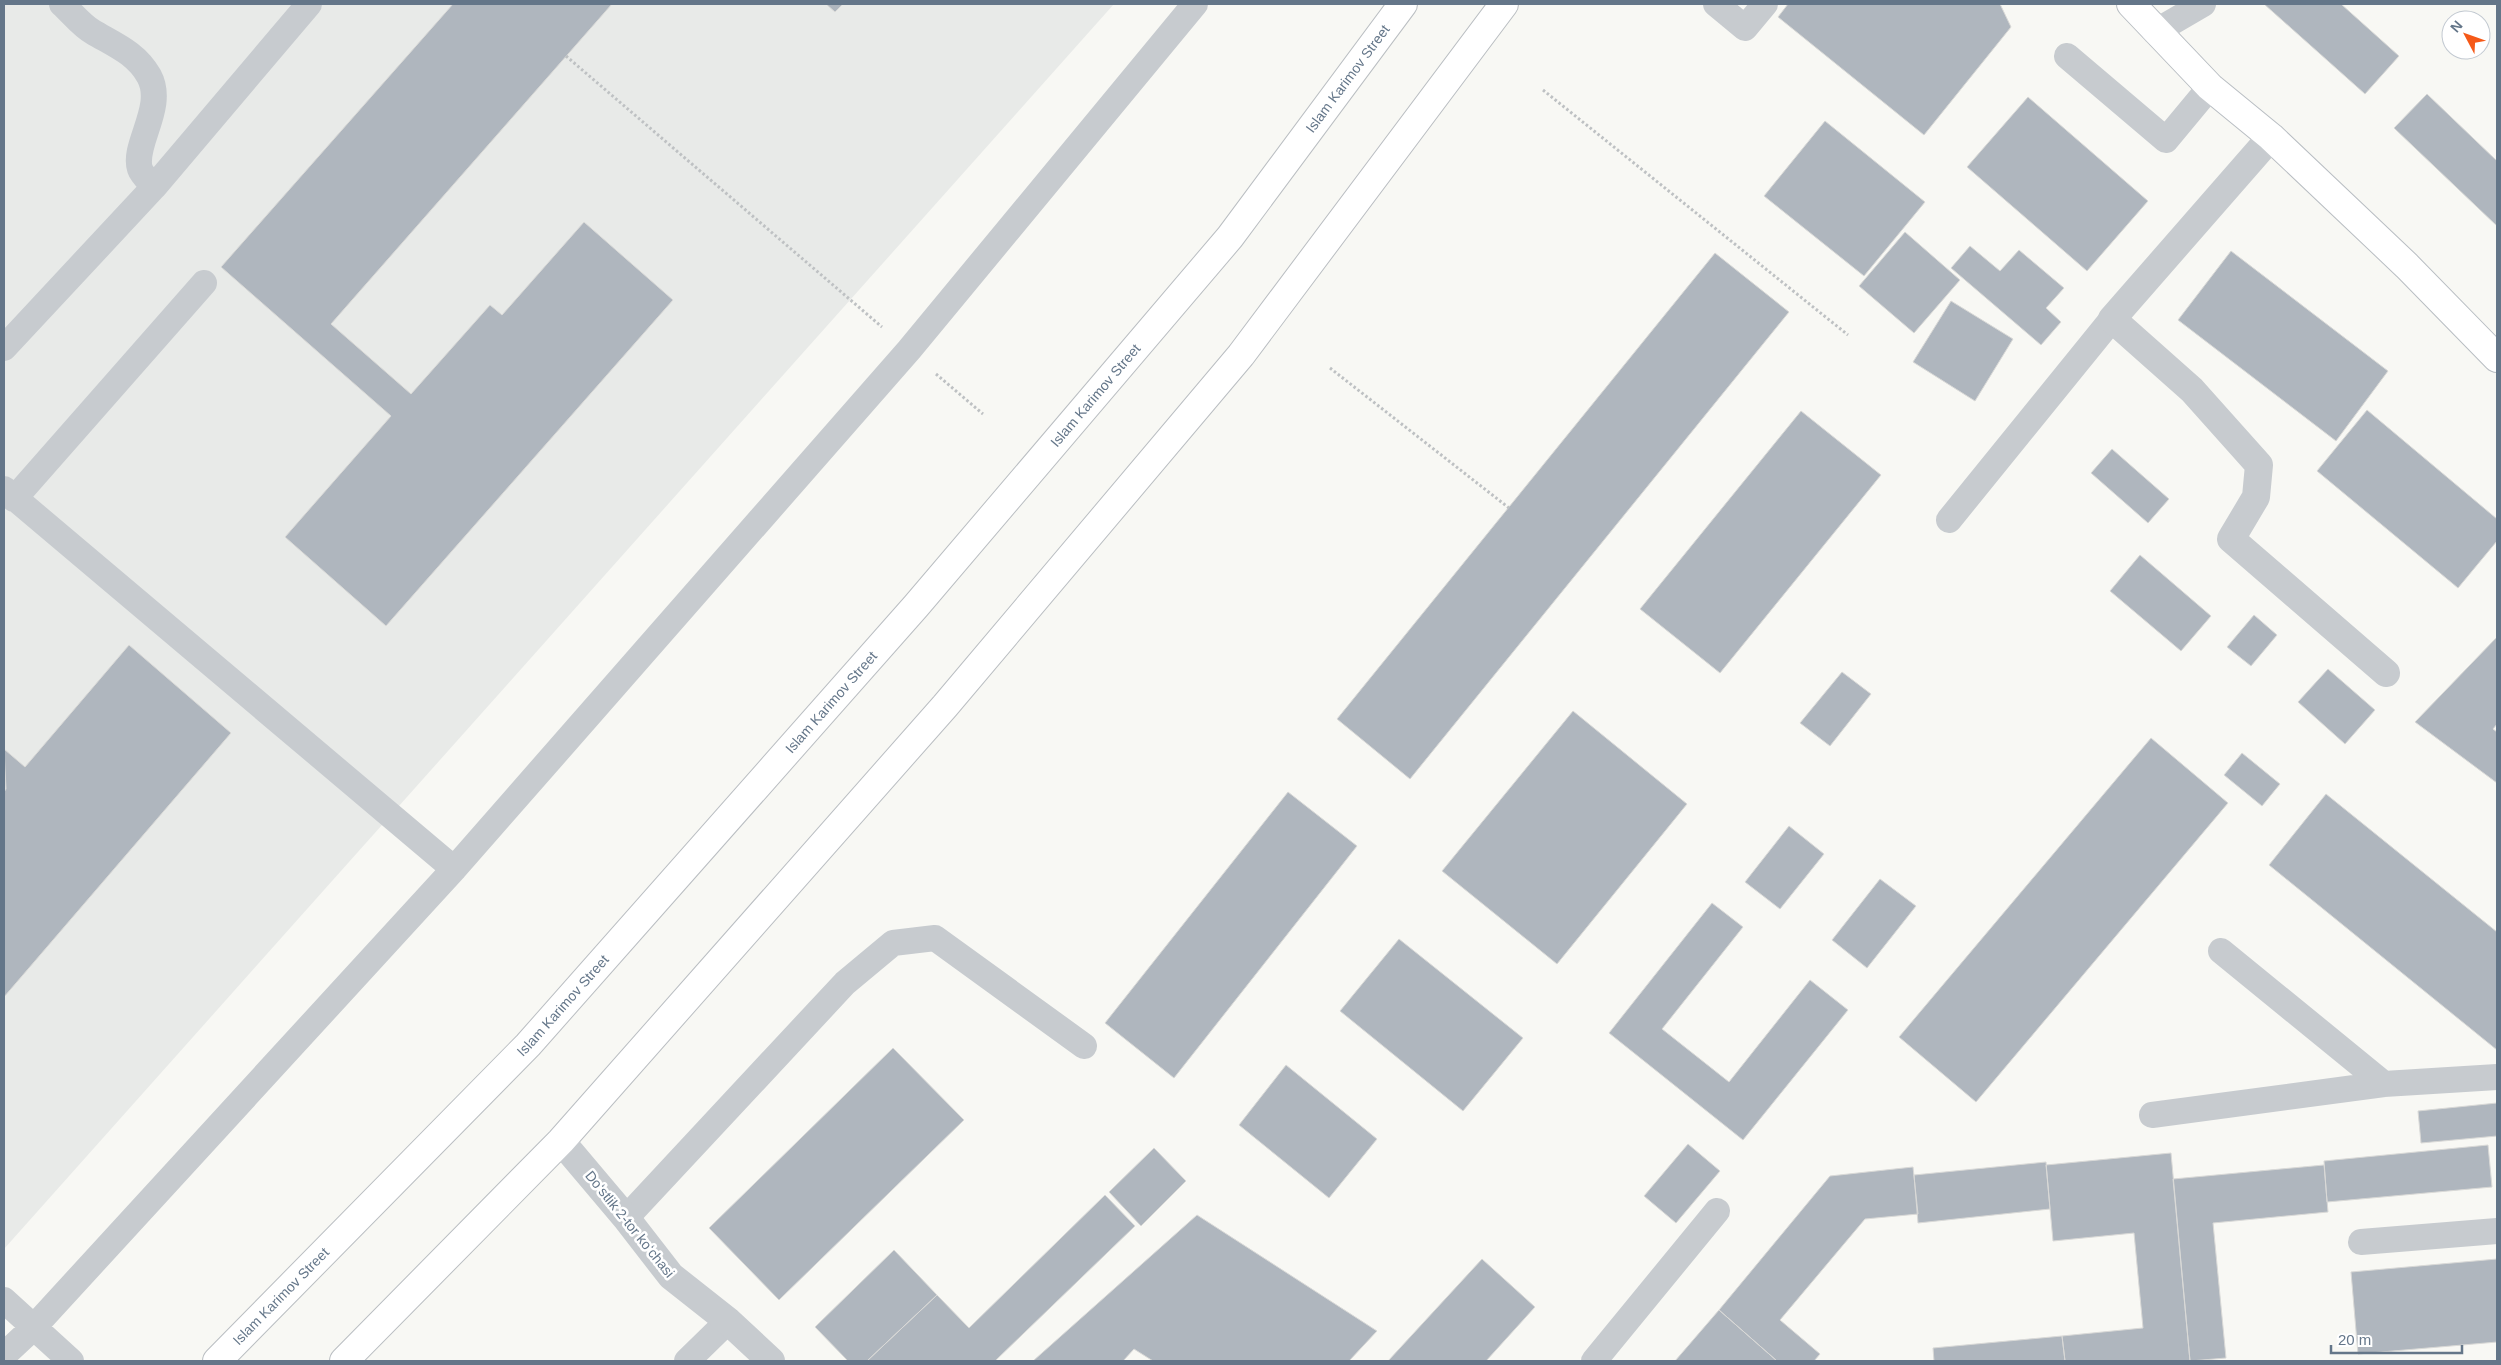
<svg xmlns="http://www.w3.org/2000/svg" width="2501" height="1365" font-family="Helvetica,sans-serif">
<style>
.built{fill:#e8eae8}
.building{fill:#afb6be;stroke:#d9d9d7}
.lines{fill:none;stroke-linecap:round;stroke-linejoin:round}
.secondary-casing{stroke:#b9bec3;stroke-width:30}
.primary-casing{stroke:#babec2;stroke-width:30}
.path{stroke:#bec1c3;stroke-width:3;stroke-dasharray:2.5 2.5;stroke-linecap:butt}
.lane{stroke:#c7cbcf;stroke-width:26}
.street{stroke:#c7cbcf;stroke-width:28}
.secondary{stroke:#fff;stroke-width:28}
.primary{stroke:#fff;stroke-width:28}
.labels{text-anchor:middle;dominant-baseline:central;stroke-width:5;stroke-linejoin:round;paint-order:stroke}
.street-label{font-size:14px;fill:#647689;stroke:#fff}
</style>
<rect width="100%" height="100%" fill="#f8f8f4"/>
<path class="built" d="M4,4H1114L4,1249Z"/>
<path class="building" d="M453,4H612L331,324L411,394L490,305L502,315L584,222L673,300L386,626L285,537L391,416L221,267Z
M826,4H843L835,12Z
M1788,4H2000L2011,27L1924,135L1778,17Z
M2264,4H2341L2399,56L2365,94Z
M2427,94L2497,161V226L2394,128Z
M2028,97L2148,201L2087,271L1967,167Z
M1825,121L1925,202L1864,276L1764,196Z
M1905,232L1960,280L1914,333L1859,286Z
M1970,246L2000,271L2019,250L2064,288L2046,308L2061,322L2041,345L1951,268Z
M2231,251L2388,371L2336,441L2178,320Z
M1715,253L1789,312L1410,779L1337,719Z
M1951,301L2013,339L1975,401L1913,362Z
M2367,410L2497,519V541L2458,588L2317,471Z
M1801,411L1881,475L1720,673L1640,609Z
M2112,449L2169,499L2148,523L2091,473Z
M2140,555L2211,616L2181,651L2110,591Z
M2254,615L2277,635L2251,666L2227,647Z
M2497,637V724L2493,729L2497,732V783L2415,722Z
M129,645L231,733L4,997V792L6,789L4,749L25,767Z
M2328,669L2375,710L2345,744L2298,702Z
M1842,672L1871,694L1830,746L1800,723Z
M1573,711L1687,804L1557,964L1442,871Z
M2151,738L2228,803L1976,1102L1899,1037Z
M2242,753L2280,784L2262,806L2224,775Z
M1288,792L1357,846L1174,1078L1105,1023Z
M2326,794L2497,932V1050L2269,865Z
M1789,826L1824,854L1780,909L1745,882Z
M1880,879L1916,906L1867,968L1832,940Z
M1712,903L1743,927L1662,1029L1729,1082L1810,980L1848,1010L1743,1140L1609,1033Z
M1399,939L1523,1038L1463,1111L1340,1011Z
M893,1048L964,1120L779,1300L709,1228Z
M1286,1065L1377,1139L1329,1198L1239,1125Z
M2497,1103V1136L2421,1143L2418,1111Z
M1688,1144L1720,1171L1676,1223L1644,1196Z
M2488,1145L2492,1187L2327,1202L2324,1161Z
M1154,1148L1186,1181L1141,1226L1109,1192Z
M2171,1153L2190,1361H2065L2062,1336L2143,1328L2134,1233L2053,1241L2046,1165Z
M2046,1162L2050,1209L1918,1223L1914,1175Z
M2324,1165L2328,1212L2213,1223L2226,1358L2190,1361L2173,1179Z
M1913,1167L1918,1214L1865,1219L1780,1320L1820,1354L1814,1361H1777L1719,1310L1830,1176Z
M1105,1195L1135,1226L995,1361H867L937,1295L969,1328Z
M1197,1215L1377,1331L1349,1361H1153L1134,1349L1123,1361H1033Z
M894,1250L937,1295L867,1361H848L815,1327Z
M1482,1259L1535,1307L1486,1361H1388Z
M2497,1259V1342L2358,1354L2351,1272Z
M1719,1310L1777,1361H1675Z
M2062,1336L2065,1361H1934L1933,1348Z"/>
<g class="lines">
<g class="secondary-casing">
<path id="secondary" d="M2131,4L2210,87L2271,137L2407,266L2497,358"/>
</g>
<g class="primary-casing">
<g id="primary">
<path id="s1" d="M217,1361L528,1045L916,606L1230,237L1403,4"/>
<path d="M344,1361L561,1141L945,706L1241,355L1504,4"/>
</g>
</g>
<path class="path" d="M566,56L882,327
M1543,90L1848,335
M1330,368L1509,508
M936,374L983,414"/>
<path class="lane" d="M62,4C72,13 82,26 93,32C115,45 136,53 149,76C166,107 132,145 140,169C142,175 150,182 154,187
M1716,4L1745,28L1765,4
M2155,32L2203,4
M2067,56L2166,140L2210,87
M4,348L154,187L309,4
M4,489L454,869
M14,499L204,283
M1949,520L2112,319
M2221,951L2384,1084
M2152,1115L2384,1084L2497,1077
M626,1218L845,983L893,943L935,938L1084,1046
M2361,1242L2497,1231
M4,1300L71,1361
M4,1355L34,1327L454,869L909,350L1195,4
M687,1361L728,1321
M1594,1361L1717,1211"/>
<path class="street" d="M2271,137L2112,319L2192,390L2259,465L2256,497L2231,539L2386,673
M561,1141L626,1218L671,1276L728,1321L771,1361"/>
<use href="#secondary" class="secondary"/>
<use href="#primary" class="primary"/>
</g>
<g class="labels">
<g class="street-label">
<text stroke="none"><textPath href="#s1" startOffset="1711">Islam Karimov Street</textPath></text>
<text stroke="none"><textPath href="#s1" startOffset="1306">Islam Karimov Street</textPath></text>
<text stroke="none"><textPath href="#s1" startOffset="901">Islam Karimov Street</textPath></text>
<text stroke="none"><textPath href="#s1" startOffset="496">Islam Karimov Street</textPath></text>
<text transform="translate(630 1224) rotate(51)">Doʻstlik 2-tor koʻchasi</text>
<text stroke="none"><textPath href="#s1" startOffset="91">Islam Karimov Street</textPath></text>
</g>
</g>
<rect width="2501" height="1365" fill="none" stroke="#647689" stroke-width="10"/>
<g transform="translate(2466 35) rotate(311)"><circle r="24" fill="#ffffff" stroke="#c1c8d0"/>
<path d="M0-4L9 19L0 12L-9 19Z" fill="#f55918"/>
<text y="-8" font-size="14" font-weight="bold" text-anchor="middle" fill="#647689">N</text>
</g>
<path d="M2331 1345v8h131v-8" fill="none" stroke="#647689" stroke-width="2.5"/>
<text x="2338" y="1345" font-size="15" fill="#647689" stroke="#ffffff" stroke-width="4" paint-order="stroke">20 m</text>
</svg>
